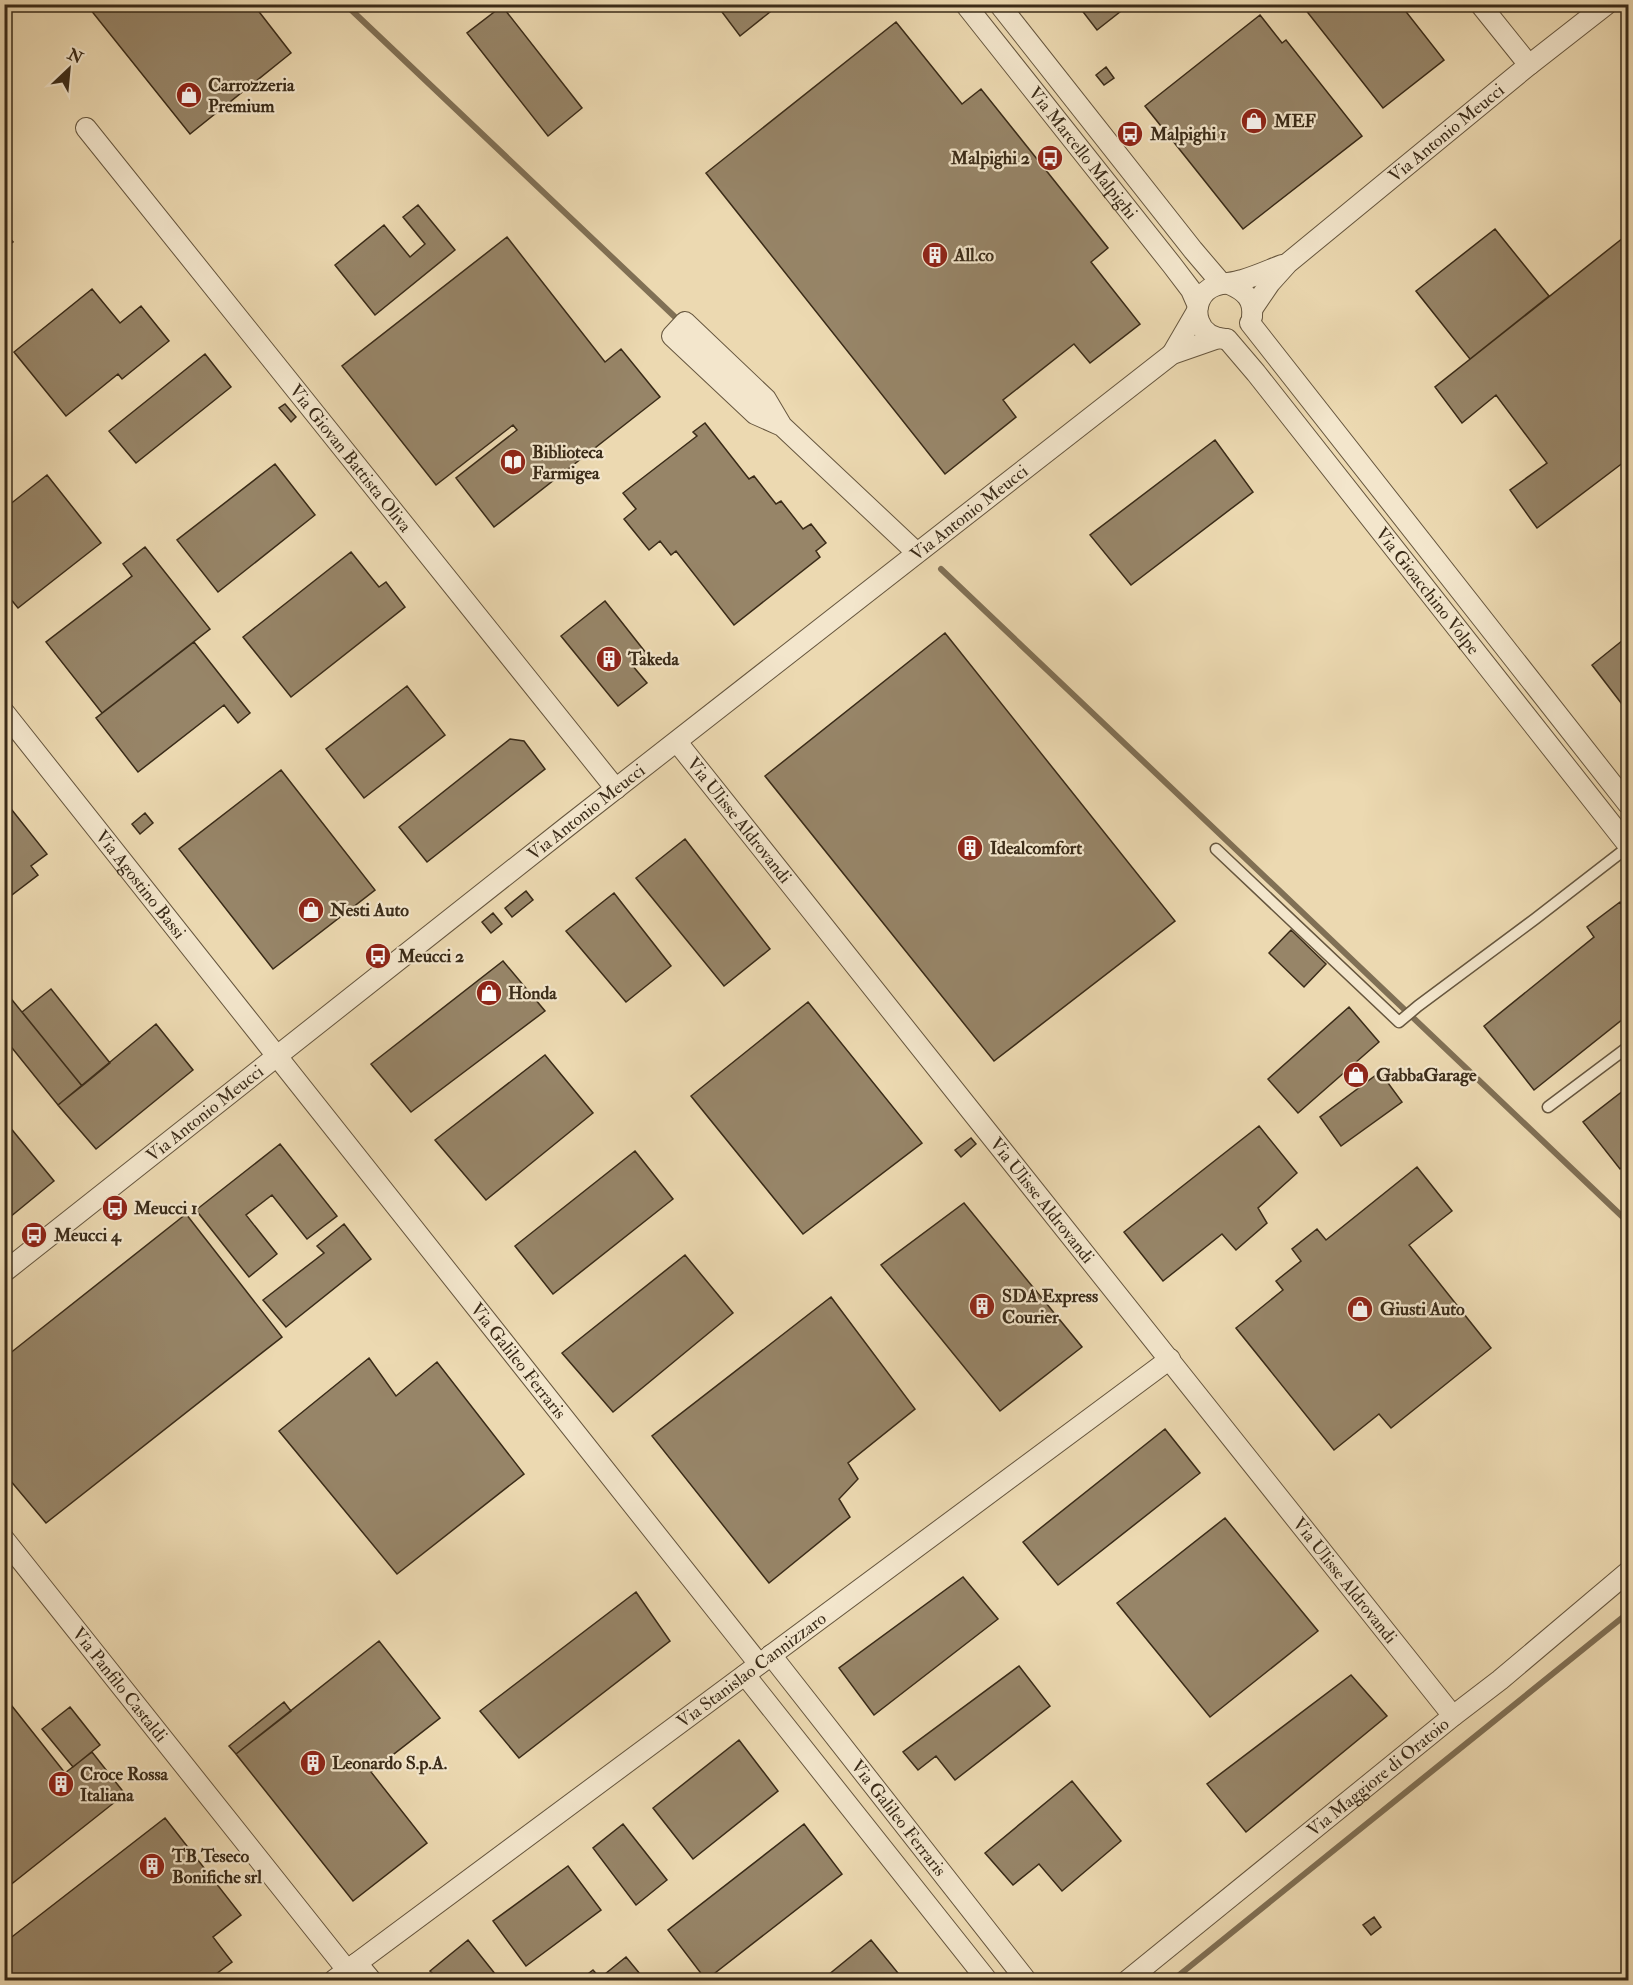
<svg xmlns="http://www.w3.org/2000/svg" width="1633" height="1985" font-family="'IM FELL Double Pica',serif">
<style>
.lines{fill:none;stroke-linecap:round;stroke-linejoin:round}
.stream{stroke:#807055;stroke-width:6}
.building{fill:#978568;stroke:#3a2b18;stroke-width:1.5}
.service-casing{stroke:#66563e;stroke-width:13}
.minor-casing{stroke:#66563e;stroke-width:22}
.service{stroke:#f3e6cc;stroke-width:10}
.minor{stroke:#f3e6cc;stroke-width:20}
.labels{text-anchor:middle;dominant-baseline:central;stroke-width:4.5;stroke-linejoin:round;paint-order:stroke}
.poi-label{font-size:18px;font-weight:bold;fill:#3a2b18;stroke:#f3e6cc;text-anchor:start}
.street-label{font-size:18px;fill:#3a2b18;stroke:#f3e6cc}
</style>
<rect width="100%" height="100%" fill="#ecd9b1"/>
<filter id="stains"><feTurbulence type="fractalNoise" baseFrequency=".00333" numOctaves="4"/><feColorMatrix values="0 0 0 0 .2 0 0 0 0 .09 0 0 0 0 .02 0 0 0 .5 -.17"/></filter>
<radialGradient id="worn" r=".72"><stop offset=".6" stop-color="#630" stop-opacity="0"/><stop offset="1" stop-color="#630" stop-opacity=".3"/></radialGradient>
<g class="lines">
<path class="stream" d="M345,4L675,317
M941,569L1628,1222
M1173,1980L1628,1613"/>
</g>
<path class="building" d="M86,4H253L291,53L190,134Z
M716,4H780L740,36Z
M1077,4H1130L1097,30Z
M1301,4H1400L1444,60L1383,108Z
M502,6L582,108L548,136L467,33Z
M1260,15L1282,43L1286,40L1362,136L1243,229L1145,106Z
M896,22L962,104L981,89L1108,248L1091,262L1140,324L1090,363L1074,344L1003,400L1016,417L945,474L706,173Z
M1106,67L1114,78L1104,85L1096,75Z
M418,205L455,250L375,315L335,265L384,225L410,257L425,244L403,217Z
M1495,229L1549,296L1470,359L1416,291Z
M4,232L13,242L4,249Z
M1628,234V459L1537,528L1510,490L1547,463L1496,395L1462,423L1435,387Z
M507,237L605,362L621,349L660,397L494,527L456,478L517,430L513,425L436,485L342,366Z
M92,289L120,323L141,306L169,341L122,379L118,374L66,416L14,352Z
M205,354L231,387L136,463L109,431Z
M285,404L296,417L291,422L279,408Z
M705,423L749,479L754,476L776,504L781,501L803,529L811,524L826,543L816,551L820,557L734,625L676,551L671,555L660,541L649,550L624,519L636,509L623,493L697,436L693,432Z
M1215,440L1253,492L1131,585L1090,535Z
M275,464L315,515L218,592L177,540Z
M47,475L101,543L18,608L4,591V509Z
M145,547L210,629L102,713L46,642L132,576L123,564Z
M351,552L379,587L386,582L405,607L291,697L243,637Z
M605,601L646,653L632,665L647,683L618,706L561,636Z
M945,633L1175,921L994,1061L765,776Z
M1628,636V712L1592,665Z
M194,642L250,713L238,723L224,705L138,772L96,718Z
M407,686L445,735L364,798L326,749Z
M510,739L524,741L545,769L427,862L399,827Z
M281,770L375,890L273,969L179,849Z
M4,800L47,854L31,866L38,875L4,901Z
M145,813L153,823L140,834L132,824Z
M685,839L770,949L724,986L636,878Z
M526,891L533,900L512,917L505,908Z
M614,893L671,966L626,1002L566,931Z
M1620,902L1628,914V1015L1534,1090L1484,1026L1594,937L1587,927Z
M493,913L502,924L491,933L482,922Z
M1291,930L1326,964L1304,987L1269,953Z
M503,961L545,1011L411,1112L371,1064Z
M51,989L110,1063L82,1086L22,1012Z
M4,990L82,1086L58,1105L4,1038Z
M808,1002L922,1143L803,1234L691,1096Z
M1349,1007L1379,1042L1298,1113L1268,1079Z
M156,1024L193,1070L96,1149L58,1105Z
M545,1055L593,1113L486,1200L435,1140Z
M1380,1072L1402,1102L1341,1146L1320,1117Z
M1628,1087V1162L1620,1169L1583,1122Z
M4,1120L54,1181L4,1222Z
M1259,1126L1297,1173L1258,1208L1267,1223L1236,1250L1222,1234L1163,1281L1124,1232Z
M971,1138L976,1144L961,1157L955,1150Z
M280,1144L337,1216L307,1239L272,1195L246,1215L277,1254L249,1277L196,1210Z
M635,1151L673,1199L553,1294L515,1246Z
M1417,1167L1452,1211L1409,1245L1491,1348L1391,1428L1379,1414L1334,1450L1236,1328L1283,1290L1276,1281L1301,1261L1292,1249L1317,1229L1326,1240Z
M964,1203L1082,1347L1000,1411L881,1265Z
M186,1214L282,1337L46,1523L4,1473V1358Z
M344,1224L371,1259L286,1327L263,1300L324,1253L317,1246Z
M685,1255L733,1313L613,1412L562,1353Z
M831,1297L915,1409L848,1463L858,1479L839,1499L850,1517L769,1583L652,1436Z
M369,1358L396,1396L437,1362L524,1474L397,1574L279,1431Z
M1165,1429L1200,1473L1058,1585L1023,1542Z
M1225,1518L1318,1631L1210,1717L1117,1603Z
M963,1577L998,1619L874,1715L839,1668Z
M636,1592L670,1641L519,1758L480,1711Z
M379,1641L440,1718L371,1772L427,1843L353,1901L236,1754Z
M1019,1666L1050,1706L955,1780L936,1756L918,1770L903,1752Z
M1351,1675L1387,1716L1246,1832L1207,1784Z
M4,1696L65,1773L92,1752L125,1794L4,1890Z
M284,1702L291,1711L236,1754L229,1746Z
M70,1707L100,1745L73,1767L42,1729Z
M739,1740L778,1791L693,1859L653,1808Z
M1072,1781L1121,1841L1062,1891L1039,1864L1013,1885L985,1853Z
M165,1818L241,1915L213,1937L232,1962L208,1980H4V1943Z
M623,1824L667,1880L636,1905L593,1848Z
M804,1824L842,1874L706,1980L668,1930Z
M568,1866L601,1910L526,1966L493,1921Z
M1374,1917L1381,1927L1371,1935L1363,1925Z
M468,1940L500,1980H429L435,1976L430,1971Z
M871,1940L898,1973L888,1980H822Z
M626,1957L645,1980H580L593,1970L600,1978Z"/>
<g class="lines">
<g class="service-casing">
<path id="service" d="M1216,849L1399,1022L1418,1006L1535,919L1628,847
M1548,1107L1628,1047"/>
</g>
<g class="minor-casing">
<g id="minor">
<path id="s1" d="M965,4L1172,265L1191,290L1198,306"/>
<path d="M999,4L1193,250L1222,284"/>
<path d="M1480,4L1529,65"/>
<path id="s2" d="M86,128L616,789"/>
<path d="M1229,284C1245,291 1254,299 1252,317"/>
<path id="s3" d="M1253,308L1270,283L1288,263L1529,65L1607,4"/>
<path d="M1250,323L1628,804"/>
<path d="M1225,339C1213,338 1203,333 1199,321C1194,307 1201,291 1215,286C1223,283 1233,283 1242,280C1256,276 1269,270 1282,265"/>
<path id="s4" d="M1227,339L1256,373L1628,845"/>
<path d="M1172,354L1197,311"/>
<path d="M782,426L755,414L672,336L685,322L766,399L782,426L916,552"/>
<path id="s5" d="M4,712L759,1664"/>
<path id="s6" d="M677,742L1453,1716"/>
<path id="s7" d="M4,1272L568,826L1172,354L1218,338"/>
<path id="s8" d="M4,1539L347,1970"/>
<path id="s9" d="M771,1655L1026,1980"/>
<path d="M745,1675L987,1980"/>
<path d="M357,1963L371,1980"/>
<path id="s10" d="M334,1980L1170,1359"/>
<path id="s11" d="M1128,1980L1453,1716L1500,1680L1628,1572"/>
</g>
</g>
<use href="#service" class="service"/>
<use href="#minor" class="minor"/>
</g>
<defs>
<g id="shop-disc" transform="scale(1.35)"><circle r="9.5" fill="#8f2418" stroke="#f3e6cc"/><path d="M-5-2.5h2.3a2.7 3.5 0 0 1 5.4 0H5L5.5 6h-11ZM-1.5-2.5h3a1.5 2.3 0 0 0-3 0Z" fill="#fff"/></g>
<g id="bus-disc" transform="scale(1.35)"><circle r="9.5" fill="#8f2418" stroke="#f3e6cc"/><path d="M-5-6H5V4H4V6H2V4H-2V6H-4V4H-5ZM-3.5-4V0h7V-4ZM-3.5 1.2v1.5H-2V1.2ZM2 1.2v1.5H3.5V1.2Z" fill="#fff"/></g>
<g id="building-disc" transform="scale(1.35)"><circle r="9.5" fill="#8f2418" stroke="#f3e6cc"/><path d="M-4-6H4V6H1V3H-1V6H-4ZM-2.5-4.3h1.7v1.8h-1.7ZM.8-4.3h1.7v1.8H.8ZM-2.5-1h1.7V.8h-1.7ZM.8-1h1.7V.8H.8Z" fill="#fff"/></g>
<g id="library-disc" transform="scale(1.35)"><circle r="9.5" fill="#8f2418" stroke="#f3e6cc"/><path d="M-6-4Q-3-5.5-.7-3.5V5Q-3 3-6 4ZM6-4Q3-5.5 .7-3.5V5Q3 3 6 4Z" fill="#fff"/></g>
</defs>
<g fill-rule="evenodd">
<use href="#shop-disc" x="189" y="95"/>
<use href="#shop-disc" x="1254" y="121"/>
<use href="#bus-disc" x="1130" y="134"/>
<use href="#bus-disc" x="1050" y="158"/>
<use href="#building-disc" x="935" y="255"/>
<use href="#library-disc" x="513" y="462"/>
<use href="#building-disc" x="609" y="659"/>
<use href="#building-disc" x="970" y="848"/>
<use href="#shop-disc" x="311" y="910"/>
<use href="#bus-disc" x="378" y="956"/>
<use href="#shop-disc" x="489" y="993"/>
<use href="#shop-disc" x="1356" y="1075"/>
<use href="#bus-disc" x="115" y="1208"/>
<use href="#bus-disc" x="34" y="1235"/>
<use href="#building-disc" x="982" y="1306"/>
<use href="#shop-disc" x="1360" y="1309"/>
<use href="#building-disc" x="313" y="1763"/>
<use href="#building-disc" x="61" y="1784"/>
<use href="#building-disc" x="152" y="1866"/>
</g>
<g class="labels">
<g class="poi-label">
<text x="208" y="85">Carrozzeria<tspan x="208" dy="21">Premium</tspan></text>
<text x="1274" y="121">MEF</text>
<text x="1150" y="134">Malpighi 1</text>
<text x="1030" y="158" text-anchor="end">Malpighi 2</text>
<text x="954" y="255">All.co</text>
<text x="532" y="452">Biblioteca<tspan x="532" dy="21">Farmigea</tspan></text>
<text x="628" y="659">Takeda</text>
<text x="990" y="848">Idealcomfort</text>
<text x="330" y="910">Nesti Auto</text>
<text x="398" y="956">Meucci 2</text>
<text x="508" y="993">Honda</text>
<text x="1376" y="1075">GabbaGarage</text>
<text x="134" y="1208">Meucci 1</text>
<text x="54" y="1235">Meucci 4</text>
<text x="1002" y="1296">SDA Express<tspan x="1002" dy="21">Courier</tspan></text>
<text x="1380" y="1309">Giusti Auto</text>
<text x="332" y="1763">Leonardo S.p.A.</text>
<text x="80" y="1774">Croce Rossa<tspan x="80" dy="21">Italiana</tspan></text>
<text x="172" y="1856">TB Teseco<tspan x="172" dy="21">Bonifiche srl</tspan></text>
</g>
<g class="street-label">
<text stroke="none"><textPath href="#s3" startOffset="262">Via Antonio Meucci</textPath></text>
<text stroke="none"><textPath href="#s1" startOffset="190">Via Marcello Malpighi</textPath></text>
<text stroke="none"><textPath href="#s2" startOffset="423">Via Giovan Battista Oliva</textPath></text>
<text stroke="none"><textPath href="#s7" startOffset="1228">Via Antonio Meucci</textPath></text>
<text stroke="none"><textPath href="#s4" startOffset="322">Via Gioacchino Volpe</textPath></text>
<text stroke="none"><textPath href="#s7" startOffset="742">Via Antonio Meucci</textPath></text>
<text stroke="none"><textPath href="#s6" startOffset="100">Via Ulisse Aldrovandi</textPath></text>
<text stroke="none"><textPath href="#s5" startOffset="220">Via Agostino Bassi</textPath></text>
<text stroke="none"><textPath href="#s7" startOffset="256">Via Antonio Meucci</textPath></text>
<text stroke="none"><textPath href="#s6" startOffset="586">Via Ulisse Aldrovandi</textPath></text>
<text stroke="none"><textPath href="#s5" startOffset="828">Via Galileo Ferraris</textPath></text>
<text stroke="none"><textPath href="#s6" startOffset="1072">Via Ulisse Aldrovandi</textPath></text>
<text stroke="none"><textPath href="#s10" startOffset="520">Via Stanislao Cannizzaro</textPath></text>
<text stroke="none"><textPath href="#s8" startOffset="186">Via Panfilo Castaldi</textPath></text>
<text stroke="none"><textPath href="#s11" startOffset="322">Via Maggiore di Oratoio</textPath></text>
<text stroke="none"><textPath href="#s9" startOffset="207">Via Galileo Ferraris</textPath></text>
</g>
</g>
<rect width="1633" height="1985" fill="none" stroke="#ecd9b1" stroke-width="24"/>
<rect x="6" y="6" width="1621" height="1973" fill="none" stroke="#3a2b18" stroke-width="3"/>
<rect x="12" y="12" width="1609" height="1961" fill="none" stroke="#3a2b18" stroke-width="1.5"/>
<g transform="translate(69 69) rotate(26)" stroke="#f3e6cc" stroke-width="4.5" paint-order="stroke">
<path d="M0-4.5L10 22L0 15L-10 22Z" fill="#3a2b18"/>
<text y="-9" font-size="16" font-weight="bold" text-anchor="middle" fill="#3a2b18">N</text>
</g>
<rect width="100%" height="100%" filter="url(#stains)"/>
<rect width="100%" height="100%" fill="url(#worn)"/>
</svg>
